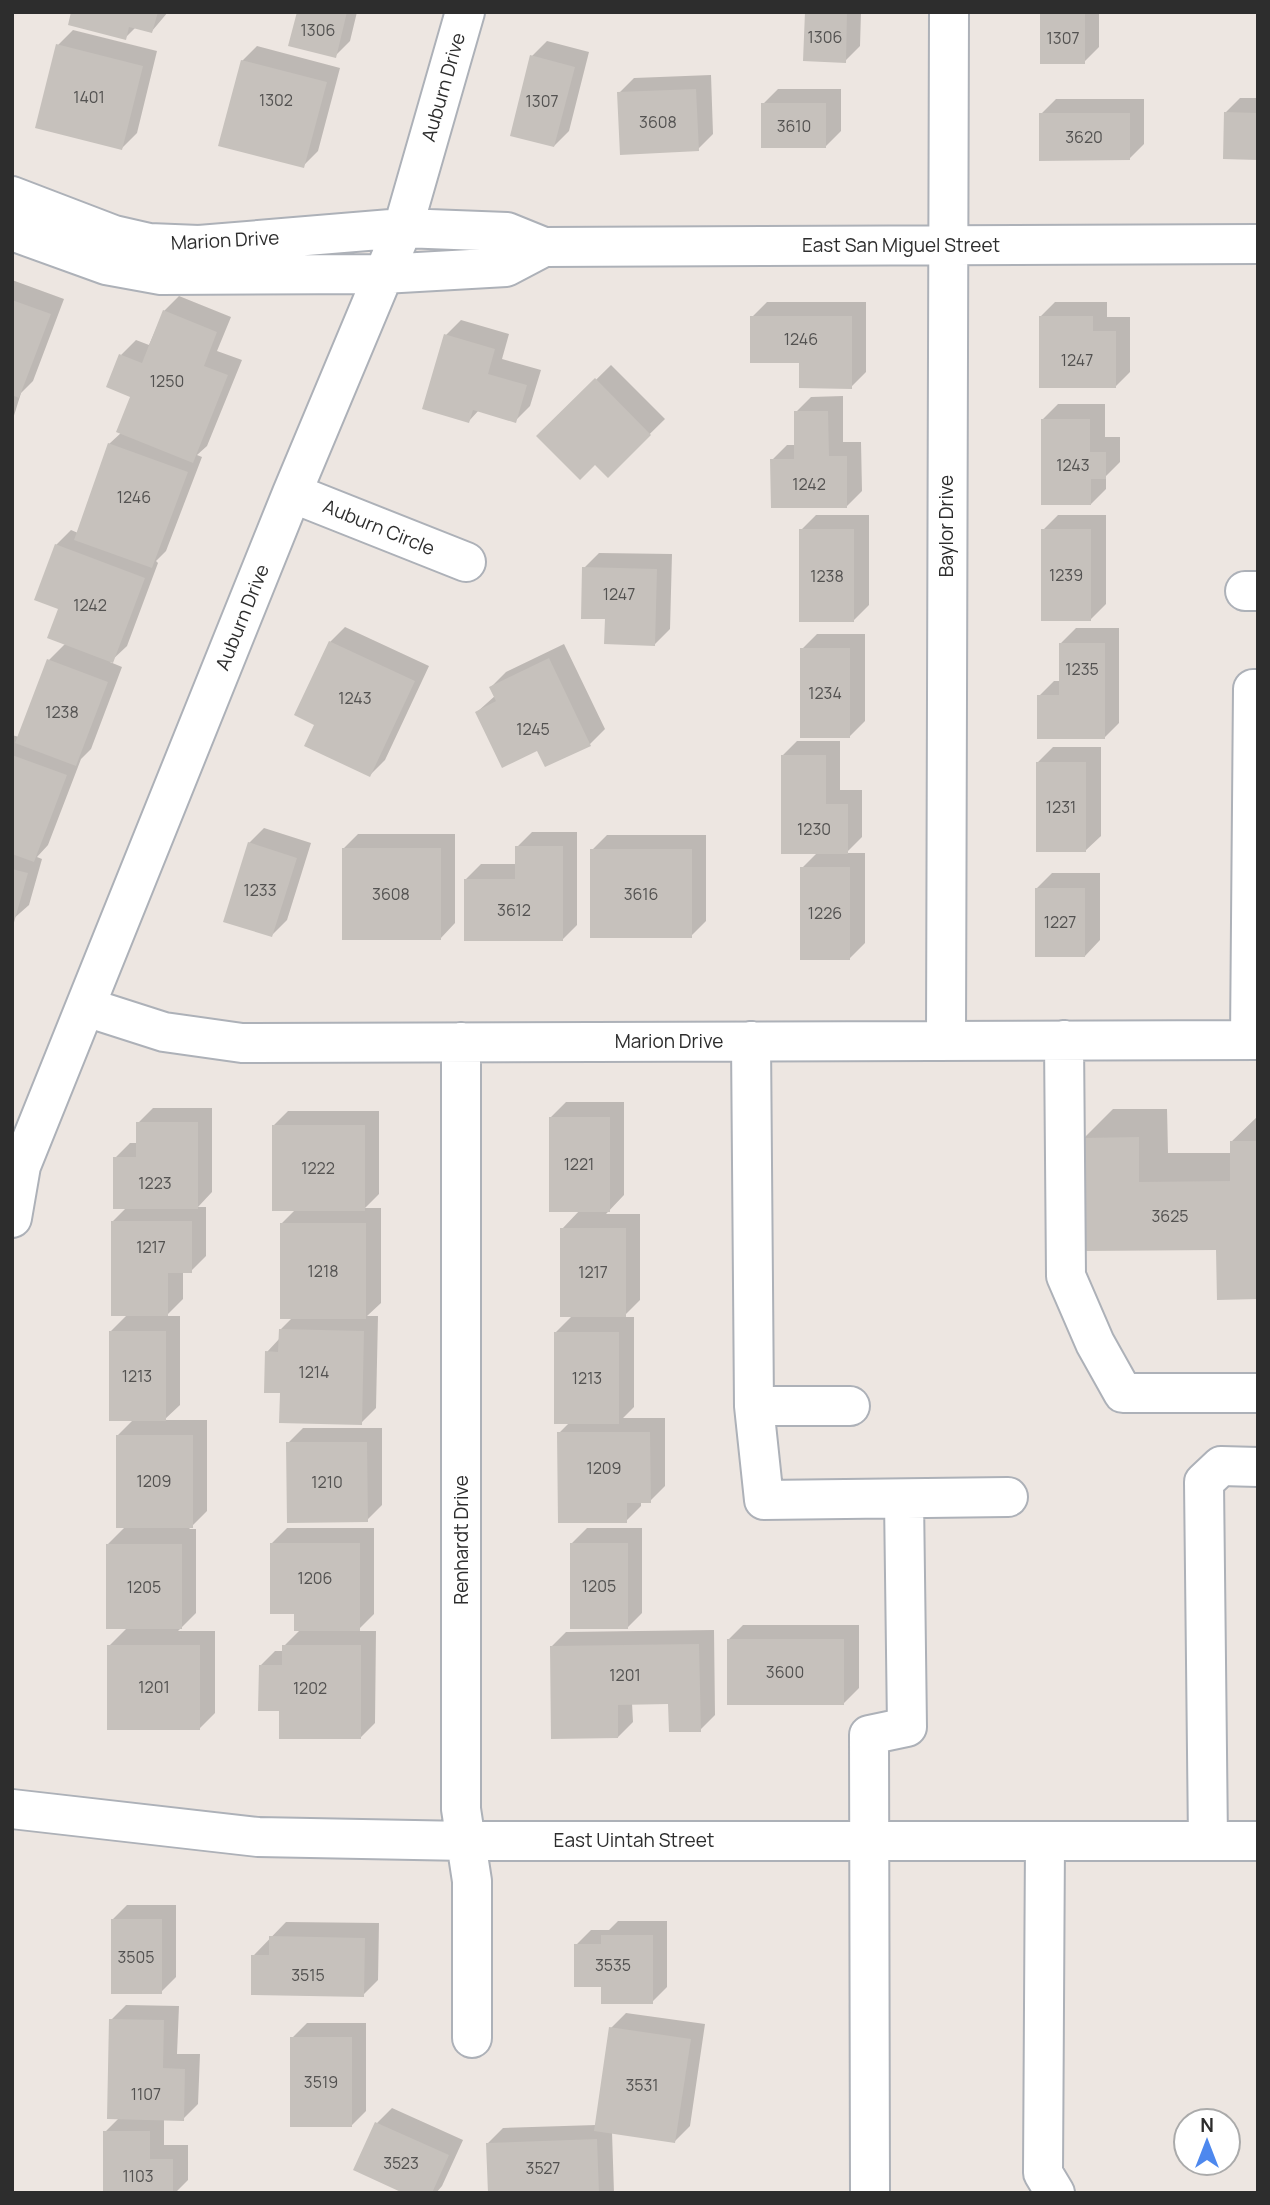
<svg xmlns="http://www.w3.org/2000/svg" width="1270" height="2205" font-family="Manrope,sans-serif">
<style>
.shadow{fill:#0003}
.building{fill:#c6c1bc}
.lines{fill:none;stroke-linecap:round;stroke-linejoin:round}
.minor-casing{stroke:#adb1b8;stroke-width:42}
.minor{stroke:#fff;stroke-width:38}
.labels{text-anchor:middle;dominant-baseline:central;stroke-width:5;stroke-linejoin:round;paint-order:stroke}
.number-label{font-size:16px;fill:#535251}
.street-label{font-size:19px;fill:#2d2d2d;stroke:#fff}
</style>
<rect width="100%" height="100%" fill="#ede6e1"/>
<path class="shadow" d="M73,12H168L152,31L136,27L125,38Z
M299,12H357L350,41L335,56Z
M807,12H861L860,46L845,61Z
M1042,12H1099V47L1084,62Z
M73,30L157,51L137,133L122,148L58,45Z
M547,41L589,52L569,131L554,146L532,56Z
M257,46L340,68L318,151L303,166L242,61Z
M711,75L713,134L698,149L619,93L634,78Z
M778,89H841V131L826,146L763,104Z
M1240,98H1258V158L1225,113Z
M1056,99H1144V144L1129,159L1041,114Z
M12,280L64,299L33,381L21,393L12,422Z
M179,296L231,317L217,351L242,360L207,446L197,455L202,457L166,551L156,561L158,563L127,646L110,662L122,667L91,749L81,759L48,845L37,857L42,859L29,905L12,920V735L19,737L49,660L66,643L60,608L56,545L71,530L78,533L109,444L122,432L132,396L108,386L121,355L136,340L149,345L164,311Z
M767,302H866V372L851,387L801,361L752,317Z
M1055,302H1107V317H1130V372L1115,387L1040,317Z
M461,320L509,334L502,359L541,370L530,406L515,421L479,410L469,421L446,335Z
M611,365L665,419L608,475L595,463L539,436Z
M843,396V442H861L862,491L847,506L772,460L787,445H796V412L811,397Z
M1058,404H1105V437H1120V462L1106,476V489L1091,504L1043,419Z
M816,515H869V605L854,620L801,530Z
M1058,515H1106V604L1091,619L1043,530Z
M599,553L672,554L670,629L655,644L606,617L584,568Z
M345,627L429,666L385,760L370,775L330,642Z
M1076,628H1119V723L1104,738L1039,696L1054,681H1061V643Z
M817,634H865V721L850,736L802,649Z
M564,644L605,729L590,744L546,765L538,749L477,712L496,695L491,687L506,672Z
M797,741H840V790H862V837L846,853H865V943L850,958L802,868L818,852L782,756Z
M1053,747H1101V836L1085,851L1038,762Z
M264,828L311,843L287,920L272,935L249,843Z
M532,832H577V925L562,940L466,879L481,864H517V847Z
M358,834H455V923L440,939L343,849Z
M607,835H706V921L691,936L592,850Z
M1052,873H1100V940L1085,956L1037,888Z
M566,1102H624V1195L606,1214H640V1300L623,1317H634V1407L623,1418H665V1486L650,1501H641V1506L626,1521L559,1433L570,1422L556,1332L573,1315L562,1229L580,1210L551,1117Z
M153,1108H212V1192L198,1207H206V1256L191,1271H183V1299L166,1316H180V1405L164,1420H207V1511L189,1529H196V1613L178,1631H215V1713L200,1728L109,1646L127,1628L107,1545L126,1526L117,1436L133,1420L111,1331L128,1314L112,1222L127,1207L115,1158L130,1143H138V1123Z
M1113,1109H1167L1168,1153H1231V1142L1258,1116V1297L1218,1248L1084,1138Z
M288,1111H379V1194L365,1208H381V1303L367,1316H378L376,1408L361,1423L282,1392L267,1352L280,1338L281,1329L292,1318L282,1223L296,1209L273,1126Z
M303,1428H382V1505L367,1520L288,1443Z
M287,1528H374V1614L357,1631H376L375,1723L360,1738L281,1709L260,1666L275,1651H284V1646L301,1629L272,1543Z
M587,1528H642V1613L627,1628L572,1543Z
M743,1625H859V1688L844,1703L728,1640Z
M714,1630L715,1715L700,1730L670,1703H632L633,1722L618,1737L551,1647L566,1632Z
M127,1905H176V1977L161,1992L112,1920Z
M618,1921H667V1987L652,2002L603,1985L576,1945L591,1930H609Z
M286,1922L379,1923L378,1980L363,1995L253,1956Z
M126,2005L179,2006L177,2054H200L198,2104L183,2119H164V2145H188V2180L175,2193H105V2132L119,2118L111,2020Z
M626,2013L705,2024L690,2126L675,2141L612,2132L614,2193H490L488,2143L503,2128L596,2125L611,2028Z
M307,2023H366V2111L351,2126L292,2038Z
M392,2108L463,2140L442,2186L436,2193H407L355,2169L377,2123Z"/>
<path class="building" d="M71,12H158L152,33L129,27L126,40L68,25Z
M297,12H347L336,58L288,46Z
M805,12H847L846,63L803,61Z
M1040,12H1085V64H1040Z
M56,44L143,66L122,150L35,128Z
M530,55L575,67L554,147L510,136Z
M241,60L327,82L304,168L218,146Z
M696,89L699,151L620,155L617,92Z
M761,103H826V148H761Z
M1224,112L1258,113V160L1223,159Z
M1039,113H1130V160L1039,161Z
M12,300L51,314L19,398L12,395Z
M163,310L217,332L204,366L228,375L193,463L116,432L130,397L106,387L119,354L142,363Z
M750,316H852V389L799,388V363H750Z
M1039,316H1093V331H1116V388H1039Z
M444,334L495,349L488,374L527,385L516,423L473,410L469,423L422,409Z
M595,378L651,435L608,478L595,465L580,480L536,436Z
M794,411H828L829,456H847V508H771L770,459H794Z
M1041,419H1090V452H1106V479H1091V505H1041Z
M108,443L188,472L152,568L74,540Z
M799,529H854V622H799Z
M1041,529H1091V621H1041Z
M55,544L145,578L113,663L47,638L58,609L34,600Z
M582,567L657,569L655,646L604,644L605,619H581Z
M329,641L415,681L370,777L304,746L314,725L294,715Z
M1059,643H1105V739H1037V695H1059Z
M800,648H850V738H800Z
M549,658L591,746L545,767L537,751L502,768L475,712L496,701L489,687Z
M47,659L108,682L76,766L15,743Z
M12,755L67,775L34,862L12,854Z
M781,755H826V804H848V854H781Z
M1036,762H1086V852H1036Z
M248,842L297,858L272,937L223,922Z
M515,846H563V941H464V879H515Z
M342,848H441V940H342Z
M590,849H692V938H590Z
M800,867H850V960H800Z
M12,869L28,873L13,926H12Z
M1035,888H1085V957H1035Z
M549,1117H610V1212H549Z
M136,1122H198V1209H113V1157H136Z
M272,1125H365V1211H272Z
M1139,1137V1182L1230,1181V1141H1258V1299L1217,1300L1216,1250L1083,1251L1082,1138Z
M111,1221H192V1273H168V1316H111Z
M280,1223H366V1319H280Z
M560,1228H626V1317H560Z
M279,1329L364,1331L362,1425L279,1423L280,1393H264L265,1351L278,1352Z
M109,1331H166V1421H109Z
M554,1332H619V1424H554Z
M557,1432H650L651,1503H627V1523H558Z
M116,1435H193V1528H116Z
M286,1442H367L368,1522L287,1523Z
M270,1543H360V1631H294V1614H270Z
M570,1543H628V1629H570Z
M106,1544H182V1629H106Z
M727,1639H844V1705H727Z
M699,1644L701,1732H669L668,1704L618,1705V1738L551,1739L550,1646Z
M107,1645H200V1730H107Z
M282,1645H361V1739H279V1711H258L259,1665H282Z
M111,1919H162V1994H111Z
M601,1935H653V2004H601V1987H574V1944H601Z
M269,1936L365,1938L364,1997L251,1995V1955H269Z
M109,2019L164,2020L163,2068L185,2069L184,2121L107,2119Z
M609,2027L691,2039L675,2143L594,2131Z
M290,2037H352V2127H290Z
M375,2122L449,2155L432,2193H403L353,2170Z
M103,2131H150V2159H173V2193H103Z
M597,2139L599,2193H488L486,2143Z"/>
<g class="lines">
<g class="minor-casing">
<path id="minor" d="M12,196L114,235L149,243L199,245L403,228L507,232L544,247L1258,244
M12,231L106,265L161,275L383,274L506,267L544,247
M292,493L466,562
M1245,591H1258
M86,1007L164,1032L242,1043L1258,1040
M946,1040L949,12
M1064,1040L1066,1276L1095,1343L1123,1393H1258
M1250,1040L1253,689H1258
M751,1041L754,1406H850
M461,1042V1809L472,1881V2038
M12,1218L21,1166L292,493L403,228L465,12
M754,1406L764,1500L1008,1497
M12,1809L258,1837L466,1841H1258
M1045,1841L1043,2173L1055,2193
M1208,1841L1204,1482L1221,1466L1258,1467
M870,2193L869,1735L907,1727L904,1499"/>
</g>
<use href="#minor" class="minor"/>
</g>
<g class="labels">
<g class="number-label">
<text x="318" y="30">1306</text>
<text x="825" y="37">1306</text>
<text x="1063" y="38">1307</text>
<text x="89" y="97">1401</text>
<text x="276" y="100">1302</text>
<text x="542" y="101">1307</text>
<text x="658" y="122">3608</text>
<text x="794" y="126">3610</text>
<text x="1084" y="137">3620</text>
<text x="801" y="339">1246</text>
<text x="1077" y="360">1247</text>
<text x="167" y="381">1250</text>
<text x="1073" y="465">1243</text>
<text x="809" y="484">1242</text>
<text x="134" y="497">1246</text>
<text x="1066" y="575">1239</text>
<text x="827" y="576">1238</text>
<text x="619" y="594">1247</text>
<text x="90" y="605">1242</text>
<text x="1082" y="669">1235</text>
<text x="825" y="693">1234</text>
<text x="355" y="698">1243</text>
<text x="62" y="712">1238</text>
<text x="533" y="729">1245</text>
<text x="1061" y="807">1231</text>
<text x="814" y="829">1230</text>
<text x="260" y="890">1233</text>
<text x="391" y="894">3608</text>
<text x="641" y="894">3616</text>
<text x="514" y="910">3612</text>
<text x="825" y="913">1226</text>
<text x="1060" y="922">1227</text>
<text x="579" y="1164">1221</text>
<text x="318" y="1168">1222</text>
<text x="155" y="1183">1223</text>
<text x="1170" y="1216">3625</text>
<text x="151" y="1247">1217</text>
<text x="323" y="1271">1218</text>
<text x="593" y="1272">1217</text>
<text x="314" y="1372">1214</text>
<text x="137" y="1376">1213</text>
<text x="587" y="1378">1213</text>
<text x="604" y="1468">1209</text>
<text x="154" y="1481">1209</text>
<text x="327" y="1482">1210</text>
<text x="315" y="1578">1206</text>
<text x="599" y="1586">1205</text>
<text x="144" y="1587">1205</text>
<text x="785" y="1672">3600</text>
<text x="625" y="1675">1201</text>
<text x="154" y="1687">1201</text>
<text x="310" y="1688">1202</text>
<text x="136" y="1957">3505</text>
<text x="613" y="1965">3535</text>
<text x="308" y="1975">3515</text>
<text x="321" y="2082">3519</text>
<text x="642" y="2085">3531</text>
<text x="146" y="2094">1107</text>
<text x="401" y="2163">3523</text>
<text x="543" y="2168">3527</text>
<text x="138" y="2176">1103</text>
</g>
<g class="street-label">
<text transform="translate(443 87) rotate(-74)">Auburn Drive</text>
<text transform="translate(225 240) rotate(-3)">Marion Drive</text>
<text x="901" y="245">East San Miguel Street</text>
<text transform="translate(946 526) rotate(-90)">Baylor Drive</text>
<text transform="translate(379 527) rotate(22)">Auburn Circle</text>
<text transform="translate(242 617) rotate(-68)">Auburn Drive</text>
<text x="669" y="1041">Marion Drive</text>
<text transform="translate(461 1540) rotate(-90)">Renhardt Drive</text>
<text x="634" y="1840">East Uintah Street</text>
</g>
</g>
<rect width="1270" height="2205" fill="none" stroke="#2d2d2d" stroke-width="28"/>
<g transform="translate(1207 2142)"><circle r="33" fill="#ffffff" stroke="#ababab" stroke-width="2"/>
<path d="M0-5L12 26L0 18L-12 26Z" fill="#4d88ee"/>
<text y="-10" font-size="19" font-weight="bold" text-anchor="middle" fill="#2d2d2d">N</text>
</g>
</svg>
